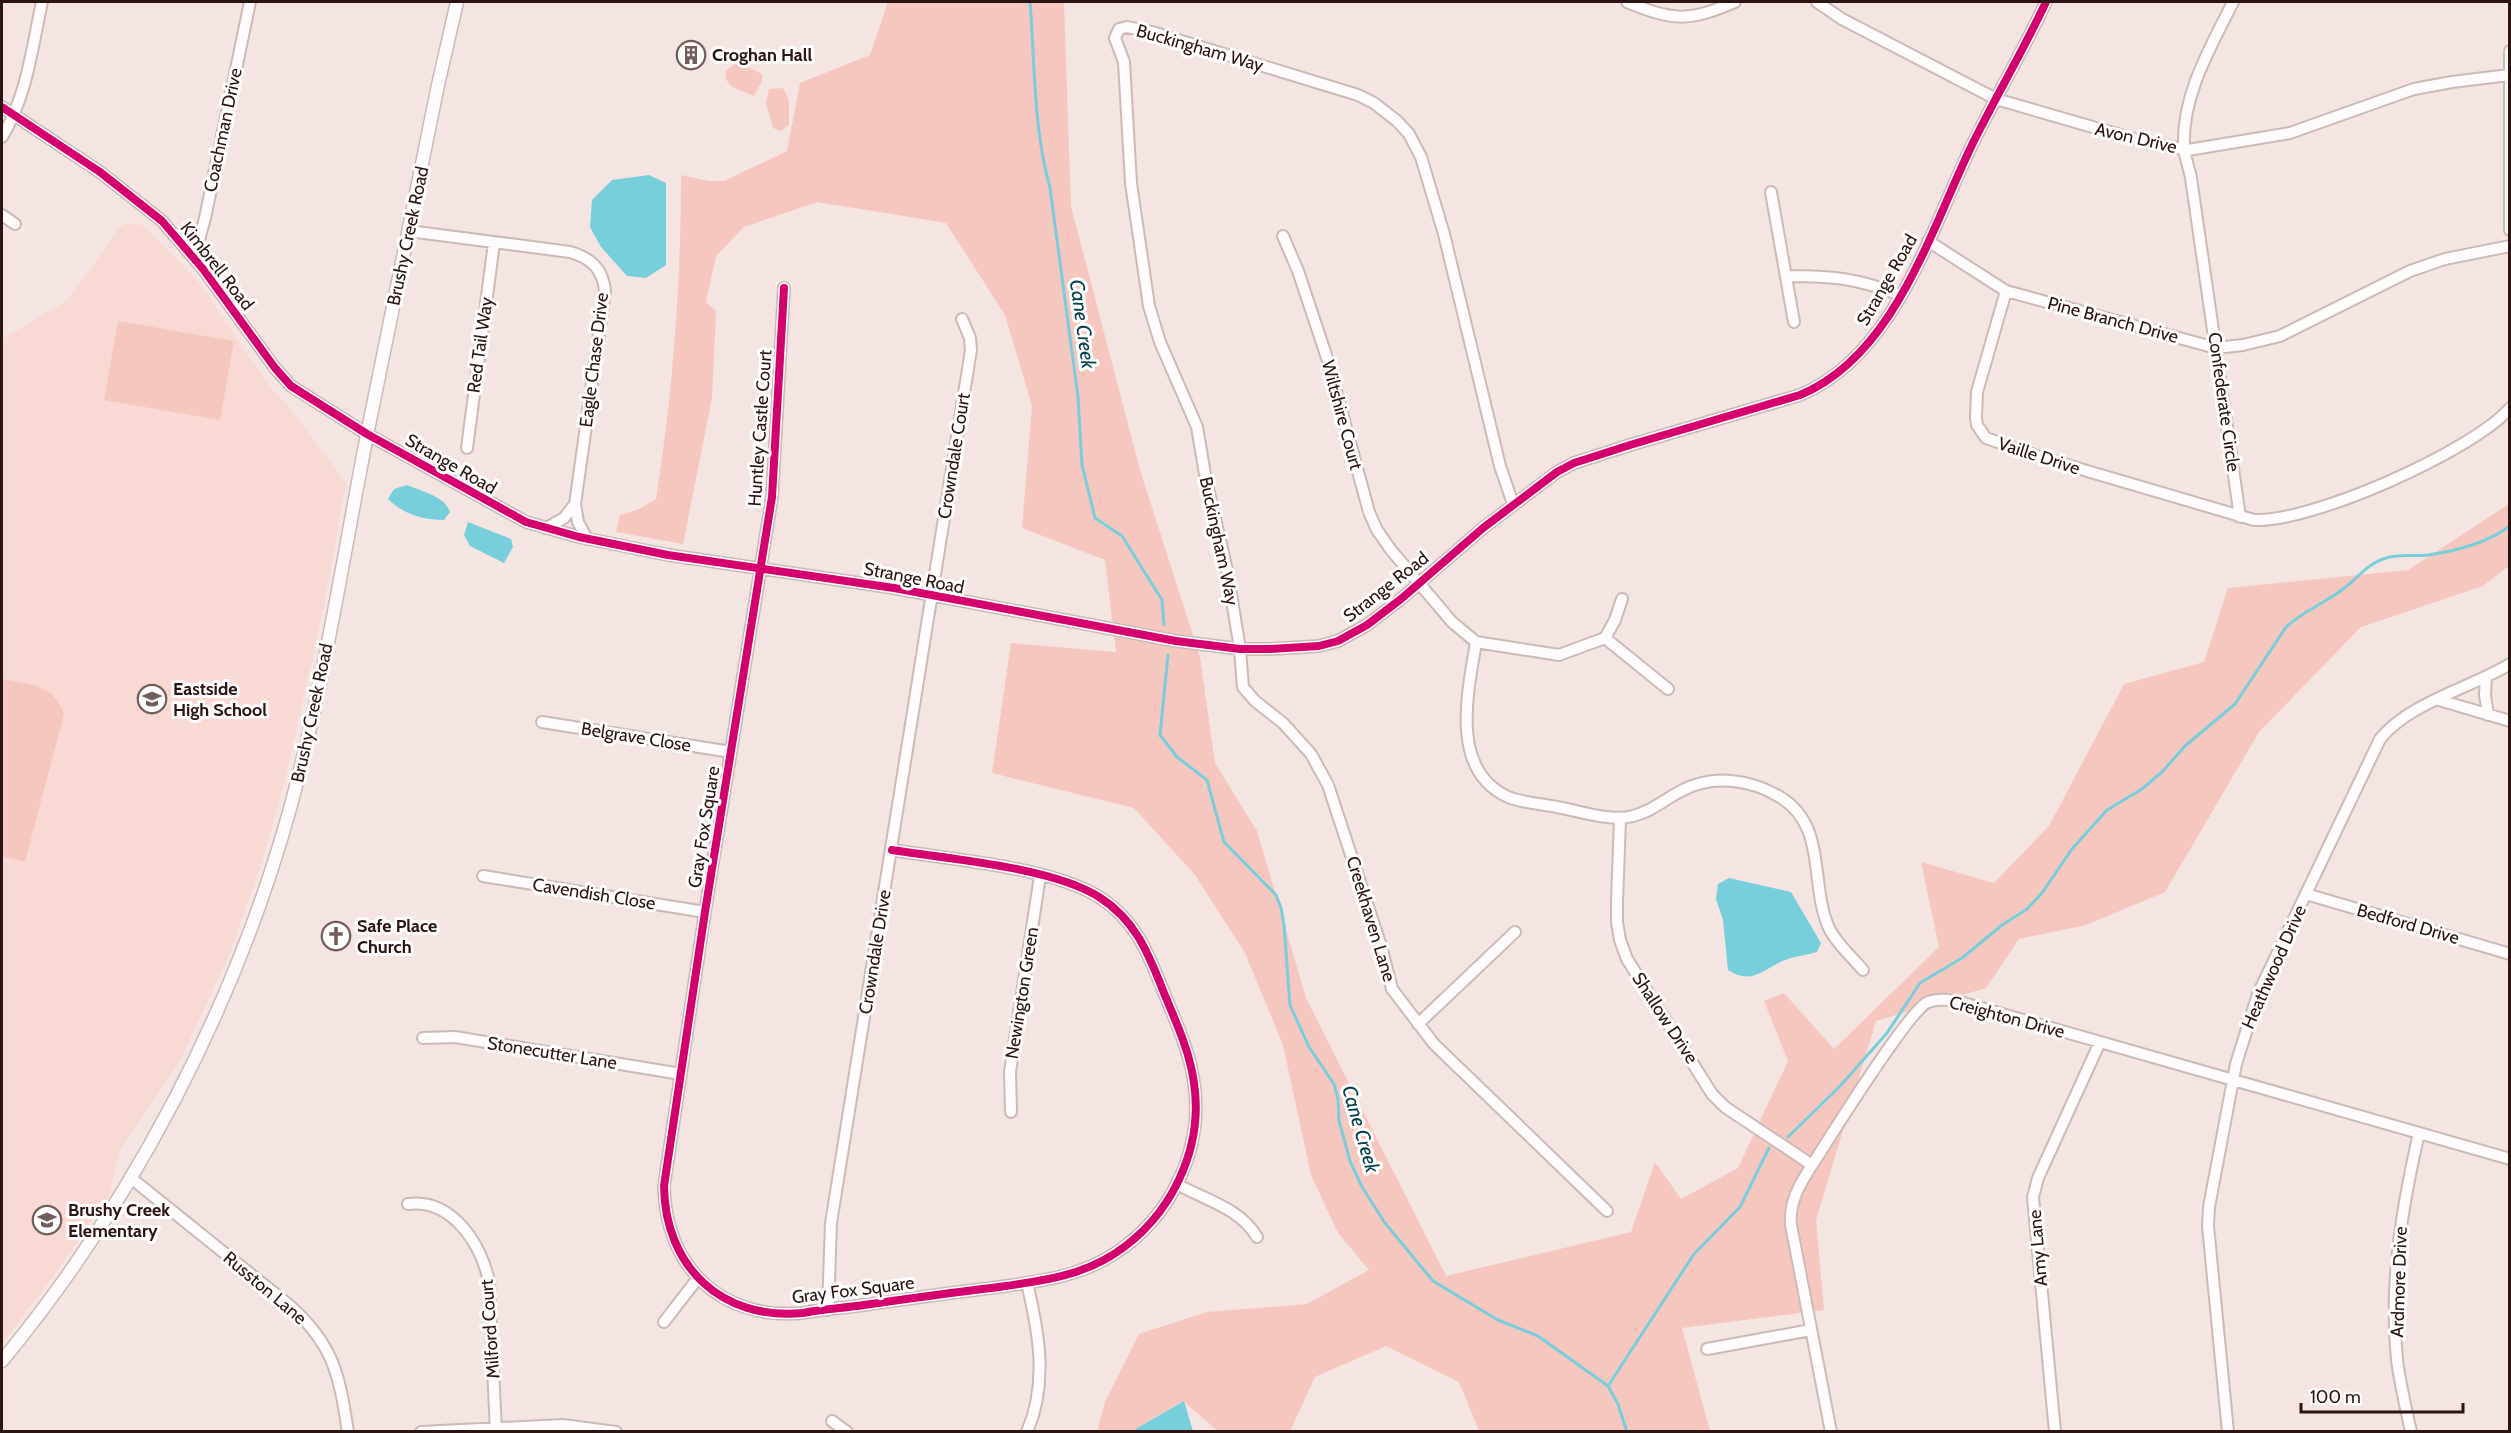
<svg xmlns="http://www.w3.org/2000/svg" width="2511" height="1433" font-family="Cabin,sans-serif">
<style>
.built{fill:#f8d9d3}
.green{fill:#f6c7bf}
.water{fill:#77cfdc}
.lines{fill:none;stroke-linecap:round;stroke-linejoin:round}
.stream{stroke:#77cfdc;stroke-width:3}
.minor-casing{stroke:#ccbab7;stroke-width:14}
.tertiary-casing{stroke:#ccbab7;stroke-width:15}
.minor{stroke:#fdfbfb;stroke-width:10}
.tertiary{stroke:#fdfbfb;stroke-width:12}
.cycleway-casing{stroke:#fff;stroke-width:11}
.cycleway{stroke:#d6006c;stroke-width:8}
.labels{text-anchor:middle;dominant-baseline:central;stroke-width:6;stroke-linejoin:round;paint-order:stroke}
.street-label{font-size:18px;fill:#2b1411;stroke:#fff}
.poi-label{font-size:18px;font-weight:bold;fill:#2b1411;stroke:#fff;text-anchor:start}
.water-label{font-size:20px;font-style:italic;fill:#03414a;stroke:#fff}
</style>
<rect width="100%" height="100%" fill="#f4e5e2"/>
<path class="built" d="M132,223L142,225L198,281L268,385L290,408L346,483L323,611L284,784L261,865L229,955L180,1060L120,1149L109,1196L52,1278L2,1344V339L68,300L122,225Z"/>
<path class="green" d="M888,2H1064L1071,206L1140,470L1200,657L1215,763L1257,831L1306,998L1446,1276L1631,1232L1655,1162L1681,1199L1738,1168L1788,1061L1764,1001L1784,993L1834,1049L1939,947L1921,862L1994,883L2049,826L2124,684L2204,662L2228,588L2408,570L2509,504L2510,565L2483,586L2361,627L2259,732L2165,892L2086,925L2019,939L1986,988L1876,1021L1816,1220L1824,1310L1682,1328L1710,1431H1479L1459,1382L1386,1346L1315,1377L1290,1431H1218L1183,1401L1132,1431L1097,1432L1105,1402L1139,1334L1207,1312L1307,1304L1369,1270L1338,1233L1311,1175L1283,1045L1245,953L1195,875L1134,808L992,773L1011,643L1116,652L1105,560L1022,528L1032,406L1005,315L946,223L817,202L744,227L716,256L706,302L716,311L712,398L683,544L616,532L620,515L637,510L656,499C673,391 681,284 681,175L709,181H724L787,151L800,83L870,55Z
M737,62H745L750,68L762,74V81L754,96C741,90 723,88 726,71Z
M783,88L789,100V125L781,131L773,128L766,103L769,89Z
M118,321L234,341L220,420L104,400Z
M2,679C30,685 53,683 64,714L25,862L2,856Z"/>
<path class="water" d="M649,175L666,183V265L646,278L627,276L601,247L590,227L592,200L612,180Z
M407,485C421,491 445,496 450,512L444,520C423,520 403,514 388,499L394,489Z
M468,522L511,539L513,547L504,563L470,546L464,535Z
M1729,878L1791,892L1821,943L1817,952C1807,955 1795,956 1785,960C1764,968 1753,986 1728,970L1723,920L1716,899L1718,884Z
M1184,1401L1193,1431H1132Z"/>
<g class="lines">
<path class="stream" d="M1030,2C1035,63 1033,127 1050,188L1078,397L1082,465L1095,518L1122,536L1162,600L1164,625
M1168,655L1160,735L1177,757L1207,780L1224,842L1276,895L1281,908L1284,925L1290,1005L1309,1047L1334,1084L1338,1099L1339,1121L1350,1161L1362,1187L1385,1223L1433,1281L1498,1320L1538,1336L1608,1386L1618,1404L1627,1432
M1788,1137L1841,1085L1887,1033L1920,983L1962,958L2002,925L2027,909L2042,893L2072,849L2107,810L2142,789L2162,772L2185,746L2235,704L2286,627C2303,611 2325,603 2343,589C2357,579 2366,565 2383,559C2398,553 2413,557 2428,555C2456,551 2487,543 2510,526
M1608,1386L1694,1254L1740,1207L1769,1148"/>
<g class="minor-casing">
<path id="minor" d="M1627,2C1674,21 1688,22 1735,2
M1817,2L1842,19L1996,99L2148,143L2188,150L2290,133L2414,89L2452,82L2509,75
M2233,2C2211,47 2182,94 2184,146C2184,156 2189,167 2191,178L2240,517
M2510,51V230
M2,107L100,172L162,221L203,269L275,368L291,386L367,434L526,522L579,537L668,555L894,588L1176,641L1240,649H1270L1319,646L1338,641L1367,625L1401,599L1483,528L1557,472L1574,463L1630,445L1800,395C1894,356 1930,232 1971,147C1995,98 2023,51 2046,2
M2,137C27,96 32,48 42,2
M1771,192L1794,322
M2,215L15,224
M409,231L570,252C591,258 603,269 605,291L575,504L578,522L587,539
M1283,236L1298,271L1327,358L1369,512L1377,530L1391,550L1452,622L1476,642L1559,655L1605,638L1615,620L1622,599
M1928,241L2006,291L2216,348L2243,345L2280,336L2410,271L2445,259L2510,246
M194,258L205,218L250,2
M1786,276C1832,276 1857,278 1900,295
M784,288L772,497L705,912L664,1186C665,1267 722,1321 803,1313C823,1309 844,1308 864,1305C906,1299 949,1293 991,1288C1034,1282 1077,1278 1114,1254C1170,1218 1204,1150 1194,1083C1190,1052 1176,1022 1164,993C1149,955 1136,920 1099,897C1052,867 948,859 892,850
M2006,291L1977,392L1976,418L1977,425L1986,438L2043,458L2254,520C2311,523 2473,451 2510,408
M467,448L494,243
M1513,504L1500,466L1444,234L1421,157L1409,134L1397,121L1374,103L1358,95L1152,32L1127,27L1119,29L1115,38L1124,62L1131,183L1149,306L1160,342L1197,427L1206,480L1227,570L1240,649L1243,687L1255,701L1283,723L1311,754L1328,785L1381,946L1392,989L1434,1044L1607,1211
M546,528L564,518L575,504
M1605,638L1668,689
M1476,642C1468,692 1449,770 1508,797C1523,803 1542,804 1557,807C1580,811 1610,822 1633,816C1651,812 1665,799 1681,791C1712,774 1750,779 1780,797C1828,826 1809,884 1829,928C1836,943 1852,957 1863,970
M2486,677L2485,695L2488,715
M2439,700L2510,721
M542,722L731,752
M1620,819L1617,902V922L1620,940L1627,959L1712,1094L1725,1107L1812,1165
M483,876L705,912
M2306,894L2510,954
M1418,1024L1515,932
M423,1038L455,1037L681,1074
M1011,1112L1010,1072L1040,876
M131,1178L289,1305C334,1345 339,1374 348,1432
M1177,1184C1205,1200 1240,1208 1257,1237
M408,1204C452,1198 482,1245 489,1282L496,1432
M828,1310L831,1223L971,350L970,338L962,319
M664,1322L698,1278
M1707,1349L1811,1330
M832,1421L847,1432
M421,1432L563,1425L616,1432
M1027,1432C1048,1383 1039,1333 1027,1283
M1831,1432L1791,1225C1789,1201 1800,1184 1812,1165C1829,1139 1908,1011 1928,1002C1938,998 1949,1000 1960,1002L2510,1159
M2055,1432L2033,1197L2038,1178L2100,1042
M2228,1432L2208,1226L2209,1207L2236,1064L2258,994L2380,739C2409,703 2468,689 2510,664
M2411,1432C2406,1408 2400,1384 2397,1360C2389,1284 2402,1207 2419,1133"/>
</g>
<g class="tertiary-casing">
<path id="tertiary" d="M2,1361C134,1201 236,1005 291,805C324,683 343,558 367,435C390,318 415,202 438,85L457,2"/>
</g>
<use href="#minor" class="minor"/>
<use href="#tertiary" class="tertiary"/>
<g class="cycleway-casing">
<path id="cycleway" d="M2,107L100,172L162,221L203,269L275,368L291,386L367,434L526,522L579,537L668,555L894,588L1176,641L1240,649H1270L1319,646L1338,641L1367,625L1401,599L1483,528L1557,472L1574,463L1630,445L1800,395C1894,356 1930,232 1971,147C1995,98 2023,51 2046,2
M784,288L772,497L705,912L664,1186C665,1267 722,1321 803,1313C823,1309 844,1308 864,1305C906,1299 949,1293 991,1288C1034,1282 1077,1278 1114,1254C1170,1218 1204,1150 1194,1083C1190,1052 1176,1022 1164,993C1149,955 1136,920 1099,897C1052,867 948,859 892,850"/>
</g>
<use href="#cycleway" class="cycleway"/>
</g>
<defs>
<g id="building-ring" transform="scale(1.5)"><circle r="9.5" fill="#fff" stroke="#715d5a" stroke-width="1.5"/><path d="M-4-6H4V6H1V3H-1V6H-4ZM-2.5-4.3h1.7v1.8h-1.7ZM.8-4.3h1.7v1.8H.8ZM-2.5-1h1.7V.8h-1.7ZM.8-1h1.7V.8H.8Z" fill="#715d5a"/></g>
<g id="school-ring" transform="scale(1.5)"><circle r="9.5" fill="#fff" stroke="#715d5a" stroke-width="1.5"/><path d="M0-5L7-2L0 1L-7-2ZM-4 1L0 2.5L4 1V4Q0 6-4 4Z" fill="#715d5a"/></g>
<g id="church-ring" transform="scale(1.5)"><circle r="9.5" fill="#fff" stroke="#715d5a" stroke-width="1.5"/><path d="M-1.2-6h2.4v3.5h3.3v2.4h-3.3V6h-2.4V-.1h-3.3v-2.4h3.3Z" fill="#715d5a"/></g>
</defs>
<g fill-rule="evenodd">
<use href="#building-ring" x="691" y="55"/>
<use href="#school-ring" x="152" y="699"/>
<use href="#church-ring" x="336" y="936"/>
<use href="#school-ring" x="47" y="1220"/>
</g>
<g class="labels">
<g class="street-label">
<text transform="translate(1200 48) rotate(16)">Buckingham Way</text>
<text transform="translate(223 130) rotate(-78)">Coachman Drive</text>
<text transform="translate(2136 138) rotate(13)">Avon Drive</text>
<text transform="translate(408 236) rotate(-78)">Brushy Creek Road</text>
<text transform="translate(217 266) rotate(52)">Kimbrell Road</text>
<text transform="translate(1887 280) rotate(-60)">Strange Road</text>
<text transform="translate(2113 320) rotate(15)">Pine Branch Drive</text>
<text transform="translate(480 345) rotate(-82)">Red Tail Way</text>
<text transform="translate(594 360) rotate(-83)">Eagle Chase Drive</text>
<text transform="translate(2224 402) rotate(82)">Confederate Circle</text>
<text transform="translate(1342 415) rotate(75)">Wiltshire Court</text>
<text transform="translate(760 428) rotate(-86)">Huntley Castle Court</text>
<text transform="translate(954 456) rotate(-81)">Crowndale Court</text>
<text transform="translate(2039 456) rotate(18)">Vaille Drive</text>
<text transform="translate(451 464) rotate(30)">Strange Road</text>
<text transform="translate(1219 541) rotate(78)">Buckingham Way</text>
<text transform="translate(914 578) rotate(11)">Strange Road</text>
<text transform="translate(1386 587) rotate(-38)">Strange Road</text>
<text transform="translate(312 713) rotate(-78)">Brushy Creek Road</text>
<text transform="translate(636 737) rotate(9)">Belgrave Close</text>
<text transform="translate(704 827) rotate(-81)">Gray Fox Square</text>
<text transform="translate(594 894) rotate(9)">Cavendish Close</text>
<text transform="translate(1371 919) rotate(73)">Creekhaven Lane</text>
<text transform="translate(2408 924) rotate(16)">Bedford Drive</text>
<text transform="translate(875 952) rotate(-81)">Crowndale Drive</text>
<text transform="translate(2274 967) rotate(-66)">Heathwood Drive</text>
<text transform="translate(1022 993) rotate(-81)">Newington Green</text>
<text transform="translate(2007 1017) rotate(15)">Creighton Drive</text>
<text transform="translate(1665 1018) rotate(57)">Shallow Drive</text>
<text transform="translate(552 1053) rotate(9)">Stonecutter Lane</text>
<text transform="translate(2038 1248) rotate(-95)">Amy Lane</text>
<text transform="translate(2399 1282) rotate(-88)">Ardmore Drive</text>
<text transform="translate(265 1288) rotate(40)">Russton Lane</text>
<text transform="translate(853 1290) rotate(-7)">Gray Fox Square</text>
<text transform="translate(490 1329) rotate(-94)">Milford Court</text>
</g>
<g class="poi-label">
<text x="712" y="55">Croghan Hall</text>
<text x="173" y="689">Eastside<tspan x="173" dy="21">High School</tspan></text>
<text x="357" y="926">Safe Place<tspan x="357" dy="21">Church</tspan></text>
<text x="68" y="1210">Brushy Creek<tspan x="68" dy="21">Elementary</tspan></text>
</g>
<g class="water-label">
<text transform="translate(1083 324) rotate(82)">Cane Creek</text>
<text transform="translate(1361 1129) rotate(74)">Cane Creek</text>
</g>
</g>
<rect width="2511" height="1433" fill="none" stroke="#2b1411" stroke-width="6"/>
<path d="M2301 1403v9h162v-9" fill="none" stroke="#2b1411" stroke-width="3"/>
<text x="2310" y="1403" font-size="18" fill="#2b1411" stroke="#ffffff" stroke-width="4.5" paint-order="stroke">100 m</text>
</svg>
